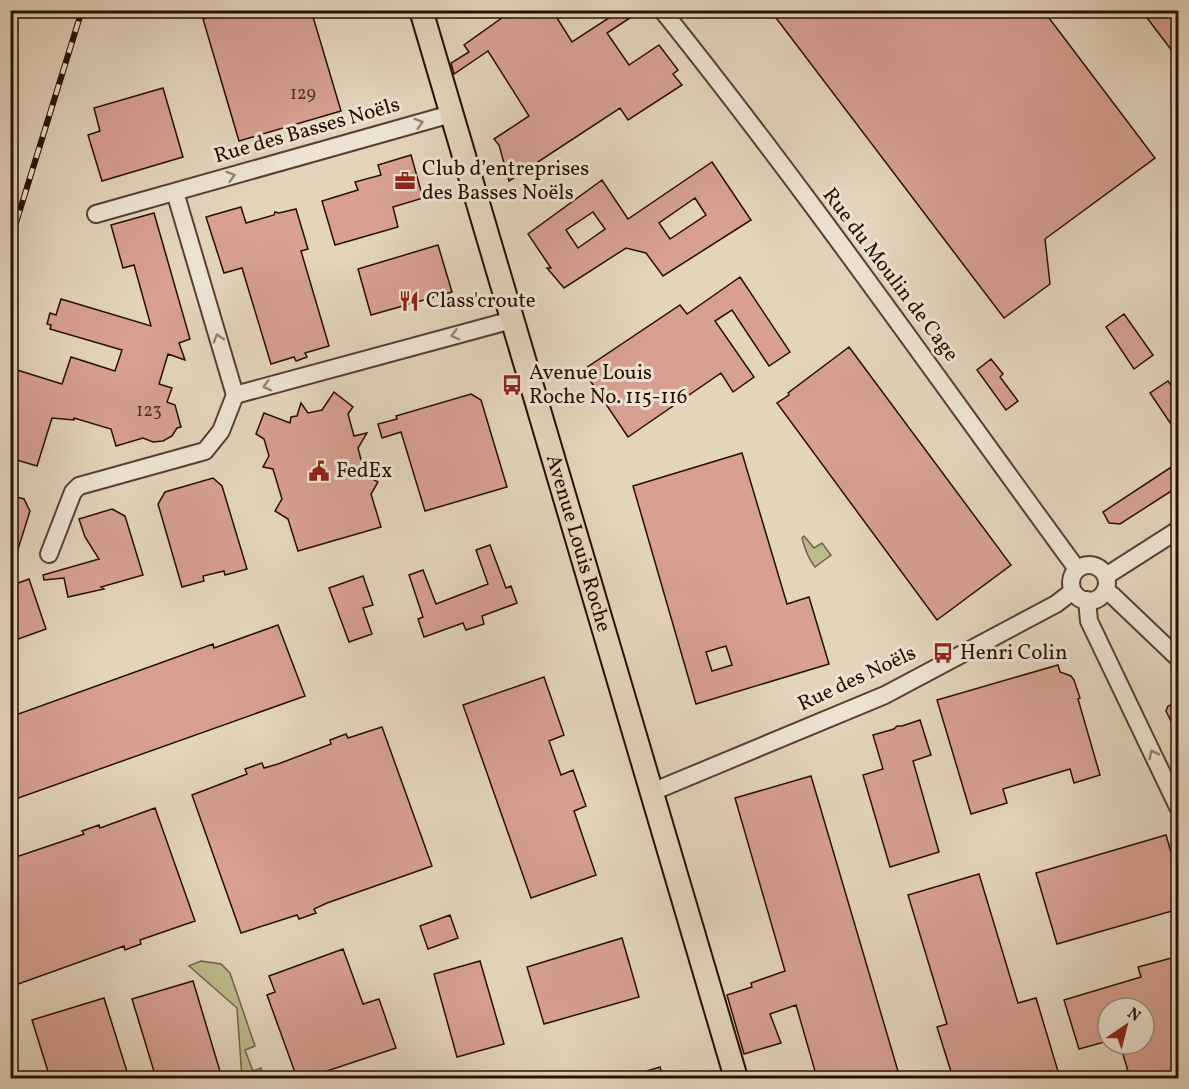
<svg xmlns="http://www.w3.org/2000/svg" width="1189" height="1089" font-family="Vollkorn,serif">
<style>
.green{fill:#bcbb8c;stroke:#726446;stroke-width:1.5}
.building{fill:#d7a092;stroke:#280e01;stroke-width:1.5;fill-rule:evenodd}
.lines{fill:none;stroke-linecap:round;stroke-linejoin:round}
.minor-casing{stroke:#574030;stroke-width:20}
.major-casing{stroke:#280e01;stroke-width:26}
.minor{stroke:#ede3d3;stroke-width:16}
.major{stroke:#e4d4bc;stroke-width:22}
.rail-casing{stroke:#280e01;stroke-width:6}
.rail{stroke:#ede3d3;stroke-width:4;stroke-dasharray:11;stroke-linecap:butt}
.oneway{stroke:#948374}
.labels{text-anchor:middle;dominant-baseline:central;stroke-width:6;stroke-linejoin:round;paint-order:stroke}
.number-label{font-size:18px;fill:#543225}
.street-label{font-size:21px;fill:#280e01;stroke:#ede3d3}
.poi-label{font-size:21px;fill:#280e01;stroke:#ede3d3;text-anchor:start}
</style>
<rect width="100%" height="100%" fill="#e4d4bc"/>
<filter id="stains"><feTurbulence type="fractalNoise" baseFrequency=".00333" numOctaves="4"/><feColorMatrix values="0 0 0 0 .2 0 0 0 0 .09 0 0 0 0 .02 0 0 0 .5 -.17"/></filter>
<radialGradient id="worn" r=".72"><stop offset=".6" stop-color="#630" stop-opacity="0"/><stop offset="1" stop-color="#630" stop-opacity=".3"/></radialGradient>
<path class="green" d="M804,536L814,548L822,543L831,555L815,567C808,558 805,550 802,538Z
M201,961L221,964L230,973L255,1046L245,1050L253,1071L261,1068L262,1071L255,1074L256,1078H242L237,1008L189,966Z"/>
<path class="building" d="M231,10H311L341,111L239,141L203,19Z
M513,10H552L572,42L621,10H642L607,33L629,65L659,45L678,70L673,74L682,85L628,120L620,108L509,181L499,145L494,139L529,116L488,51L454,74L451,63L469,52L464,45Z
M770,10H1043L1155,158L1045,239L1050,284L1004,318Z
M1141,10H1179V60Z
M163,88L183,157L102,181L88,135L100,131L94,108Z
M411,155L423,198L393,207L398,227L335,245L322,201L358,190L355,182L381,175L378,165Z
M712,162L751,220L663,276L646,253L626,248L564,288L547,268H551L528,234L602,180L628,219ZM695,198L706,215L670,239L659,223ZM593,212L605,229L578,248L566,230Z
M241,207L246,223L274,215L275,212L279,213L296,209L308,249L301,251L329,346L305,353L307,357L296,361L294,357L271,364L242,268L224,273L206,217Z
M154,213L190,339L179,343L185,360L168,354L159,384L172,388L167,402L175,405L181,427L177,428L172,436L163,441L153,442L143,438L116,446L111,429L74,418V420L52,418L37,466L10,458V391L17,370L62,384L71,357L115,371L122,350L50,329L51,325L47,324L50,313L56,315L61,299L151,326L134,265L123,268L111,225Z
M438,245L452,292L371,315L358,269Z
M740,277L790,352L769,366L732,310L715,321L754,377L733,392L721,373L628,437L583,370L680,305L687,314Z
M1124,314L1153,355L1134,369L1106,327Z
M849,347L1011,565L937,620L777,403L789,395L788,393Z
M991,359L1003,374L1000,377L1018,401L1006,410L977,370Z
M1168,381L1179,397V436L1150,393Z
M334,392L353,407L348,414L354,436L367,433L358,448L365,475L378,482L371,494L381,527L298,551L288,519L275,511L282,499L273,469L263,467L269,456L264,439L256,434L264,413L290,423L291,417L297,416L301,403L308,413L322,410Z
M471,394L481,400L507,487L425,511L401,432L382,438L378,424L397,419L396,416Z
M742,453L787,604L809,597L829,664L696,704L633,486ZM726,646L732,665L712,671L706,652Z
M1179,462V486L1120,524L1109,523L1103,512Z
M213,478L222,486L247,569L225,575L224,571L203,576L204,581L182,587L158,504L165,492Z
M10,495L24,499L30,511L13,565L10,564Z
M112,509L125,516L143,575L101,587L104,589L68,597L64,578L44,580L43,575L99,559L85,537L79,519Z
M490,545L506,588L511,586L517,603L482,616L484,624L466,630L463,623L424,637L418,619L423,617L409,575L423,570L436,604L488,584L476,550Z
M363,576L373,605L363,608L372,634L349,642L329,588Z
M29,579L46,629L10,642V586Z
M278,625L305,696L10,801V717L213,644L214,648Z
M1058,665L1060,672L1071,676L1074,680L1080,698L1078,699L1100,775L1074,783L1070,769L1003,789L1007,803L971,814L937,700Z
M544,677L564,735L549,741L561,775L573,770L586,806L574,811L596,875L531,898L463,705Z
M1173,704L1179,706V737L1166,711L1168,706Z
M920,720L931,755L913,761L939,852L890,867L863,775L883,769L873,735L894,729L897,726H902Z
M382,727L432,866L327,903L314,909L316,913L299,919L297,915L241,933L192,795L247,774L245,769L262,763L264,768L278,764L331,744L330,740L346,734L348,738Z
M811,776L900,1078H817L796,1005L770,1014L781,1043L744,1054L727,995L752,987L751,983L785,971L735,798Z
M155,808L195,921L140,940L141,944L125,950L124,946L10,987V859L84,834L82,831L99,825L100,828Z
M1166,835L1179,879V909L1057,944L1036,873Z
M979,874L1018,1003L1036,998L1060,1078H953L937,1027L947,1024L908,895Z
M450,915L458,938L428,949L420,926Z
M622,938L639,997L544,1024L527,967Z
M343,949L363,1004L379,999L396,1048L306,1078H297L267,995L275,992L269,976Z
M1179,956V1078H1130L1120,1044H1144V1008H1108V1041L1079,1049L1064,1000L1141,977L1138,967Z
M480,961L504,1044L457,1057L434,974Z
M193,981L222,1078H156L132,999Z
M104,998L129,1078H50L32,1020Z
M660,1067L663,1078H632L631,1076Z"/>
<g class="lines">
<g class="minor-casing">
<path id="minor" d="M662,10C807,191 940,382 1077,569
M175,192L235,395
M96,214L451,114
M235,395L512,320
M49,554L73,492L79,486L205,451L221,431L235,395
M1071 583a18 18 0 1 1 36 0a18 18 0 1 1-36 0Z
M1106,576L1178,530
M1104,592L1112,595L1178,658
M1087,600L1089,621L1178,807
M652,792L885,695L1056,604L1073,591"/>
</g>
<g class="major-casing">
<g id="major">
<path id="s1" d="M421,10L736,1078"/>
</g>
</g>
<use href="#minor" class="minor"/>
<use href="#major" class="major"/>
<g class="rail-casing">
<path id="rail" d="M10,242L82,10"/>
</g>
<use href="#rail" class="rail"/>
</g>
<defs><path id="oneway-chevron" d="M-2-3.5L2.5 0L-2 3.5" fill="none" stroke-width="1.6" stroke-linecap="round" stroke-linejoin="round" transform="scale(1.5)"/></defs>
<g class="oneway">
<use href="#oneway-chevron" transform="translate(419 123) rotate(-16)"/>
<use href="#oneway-chevron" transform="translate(231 176) rotate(-16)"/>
<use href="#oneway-chevron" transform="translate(455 335) rotate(165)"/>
<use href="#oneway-chevron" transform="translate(218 338) rotate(-107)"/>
<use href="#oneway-chevron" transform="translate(267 386) rotate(165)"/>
<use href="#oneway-chevron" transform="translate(1153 754) rotate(-116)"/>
</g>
<defs>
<g id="office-bare" transform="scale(1.62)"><path d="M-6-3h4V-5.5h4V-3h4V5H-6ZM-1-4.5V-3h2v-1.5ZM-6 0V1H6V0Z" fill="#8f2418" stroke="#ede3d3" stroke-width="2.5" paint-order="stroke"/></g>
<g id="restaurant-bare" transform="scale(1.62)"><path d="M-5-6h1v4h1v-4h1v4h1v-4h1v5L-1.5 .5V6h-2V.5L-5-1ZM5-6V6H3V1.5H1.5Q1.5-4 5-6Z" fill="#8f2418" stroke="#ede3d3" stroke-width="2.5" paint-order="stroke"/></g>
<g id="bus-bare" transform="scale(1.62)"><path d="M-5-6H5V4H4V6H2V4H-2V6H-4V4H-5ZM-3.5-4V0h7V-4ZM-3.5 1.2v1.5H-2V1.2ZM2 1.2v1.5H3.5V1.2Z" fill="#8f2418" stroke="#ede3d3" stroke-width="2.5" paint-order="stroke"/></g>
<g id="civic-bare" transform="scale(1.62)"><path d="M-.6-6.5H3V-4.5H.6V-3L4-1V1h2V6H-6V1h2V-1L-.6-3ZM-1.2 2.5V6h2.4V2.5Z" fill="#8f2418" stroke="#ede3d3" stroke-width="2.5" paint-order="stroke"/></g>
</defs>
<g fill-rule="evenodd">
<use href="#office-bare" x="405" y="181"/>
<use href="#restaurant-bare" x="409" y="301"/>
<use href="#bus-bare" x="512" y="385"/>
<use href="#civic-bare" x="319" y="471"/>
<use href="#bus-bare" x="943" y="653"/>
</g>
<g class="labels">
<g class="number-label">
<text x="303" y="94">129</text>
<text x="149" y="411">123</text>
</g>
<g class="street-label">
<text transform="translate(307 131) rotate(-16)">Rue des Basses Noëls</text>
<text transform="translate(890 275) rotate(53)">Rue du Moulin de Cage</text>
<text stroke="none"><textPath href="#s1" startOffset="556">Avenue Louis Roche</textPath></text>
<text transform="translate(857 679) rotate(-25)">Rue des Noëls</text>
</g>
<g class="poi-label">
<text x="422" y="169">Club d’entreprises<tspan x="422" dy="24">des Basses Noëls</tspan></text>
<text x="426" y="301">Class'croute</text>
<text x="529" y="373">Avenue Louis<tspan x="529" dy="24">Roche No. 115-116</tspan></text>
<text x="336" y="471">FedEx</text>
<text x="960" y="653">Henri Colin</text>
</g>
</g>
<rect width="1189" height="1089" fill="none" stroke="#e4d4bc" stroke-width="36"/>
<rect x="12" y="12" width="1165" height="1065" fill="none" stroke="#280e01" stroke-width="3"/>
<rect x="18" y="18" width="1153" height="1053" fill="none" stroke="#280e01" stroke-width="1.5"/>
<g transform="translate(1126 1026) rotate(35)"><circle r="28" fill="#ede3d3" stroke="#9e8e7f" stroke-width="1.5"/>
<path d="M0-4.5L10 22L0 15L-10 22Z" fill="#8f2418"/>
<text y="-9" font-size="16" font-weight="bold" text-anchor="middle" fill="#280e01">N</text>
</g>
<rect width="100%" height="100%" filter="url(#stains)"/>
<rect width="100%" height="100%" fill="url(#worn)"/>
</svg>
